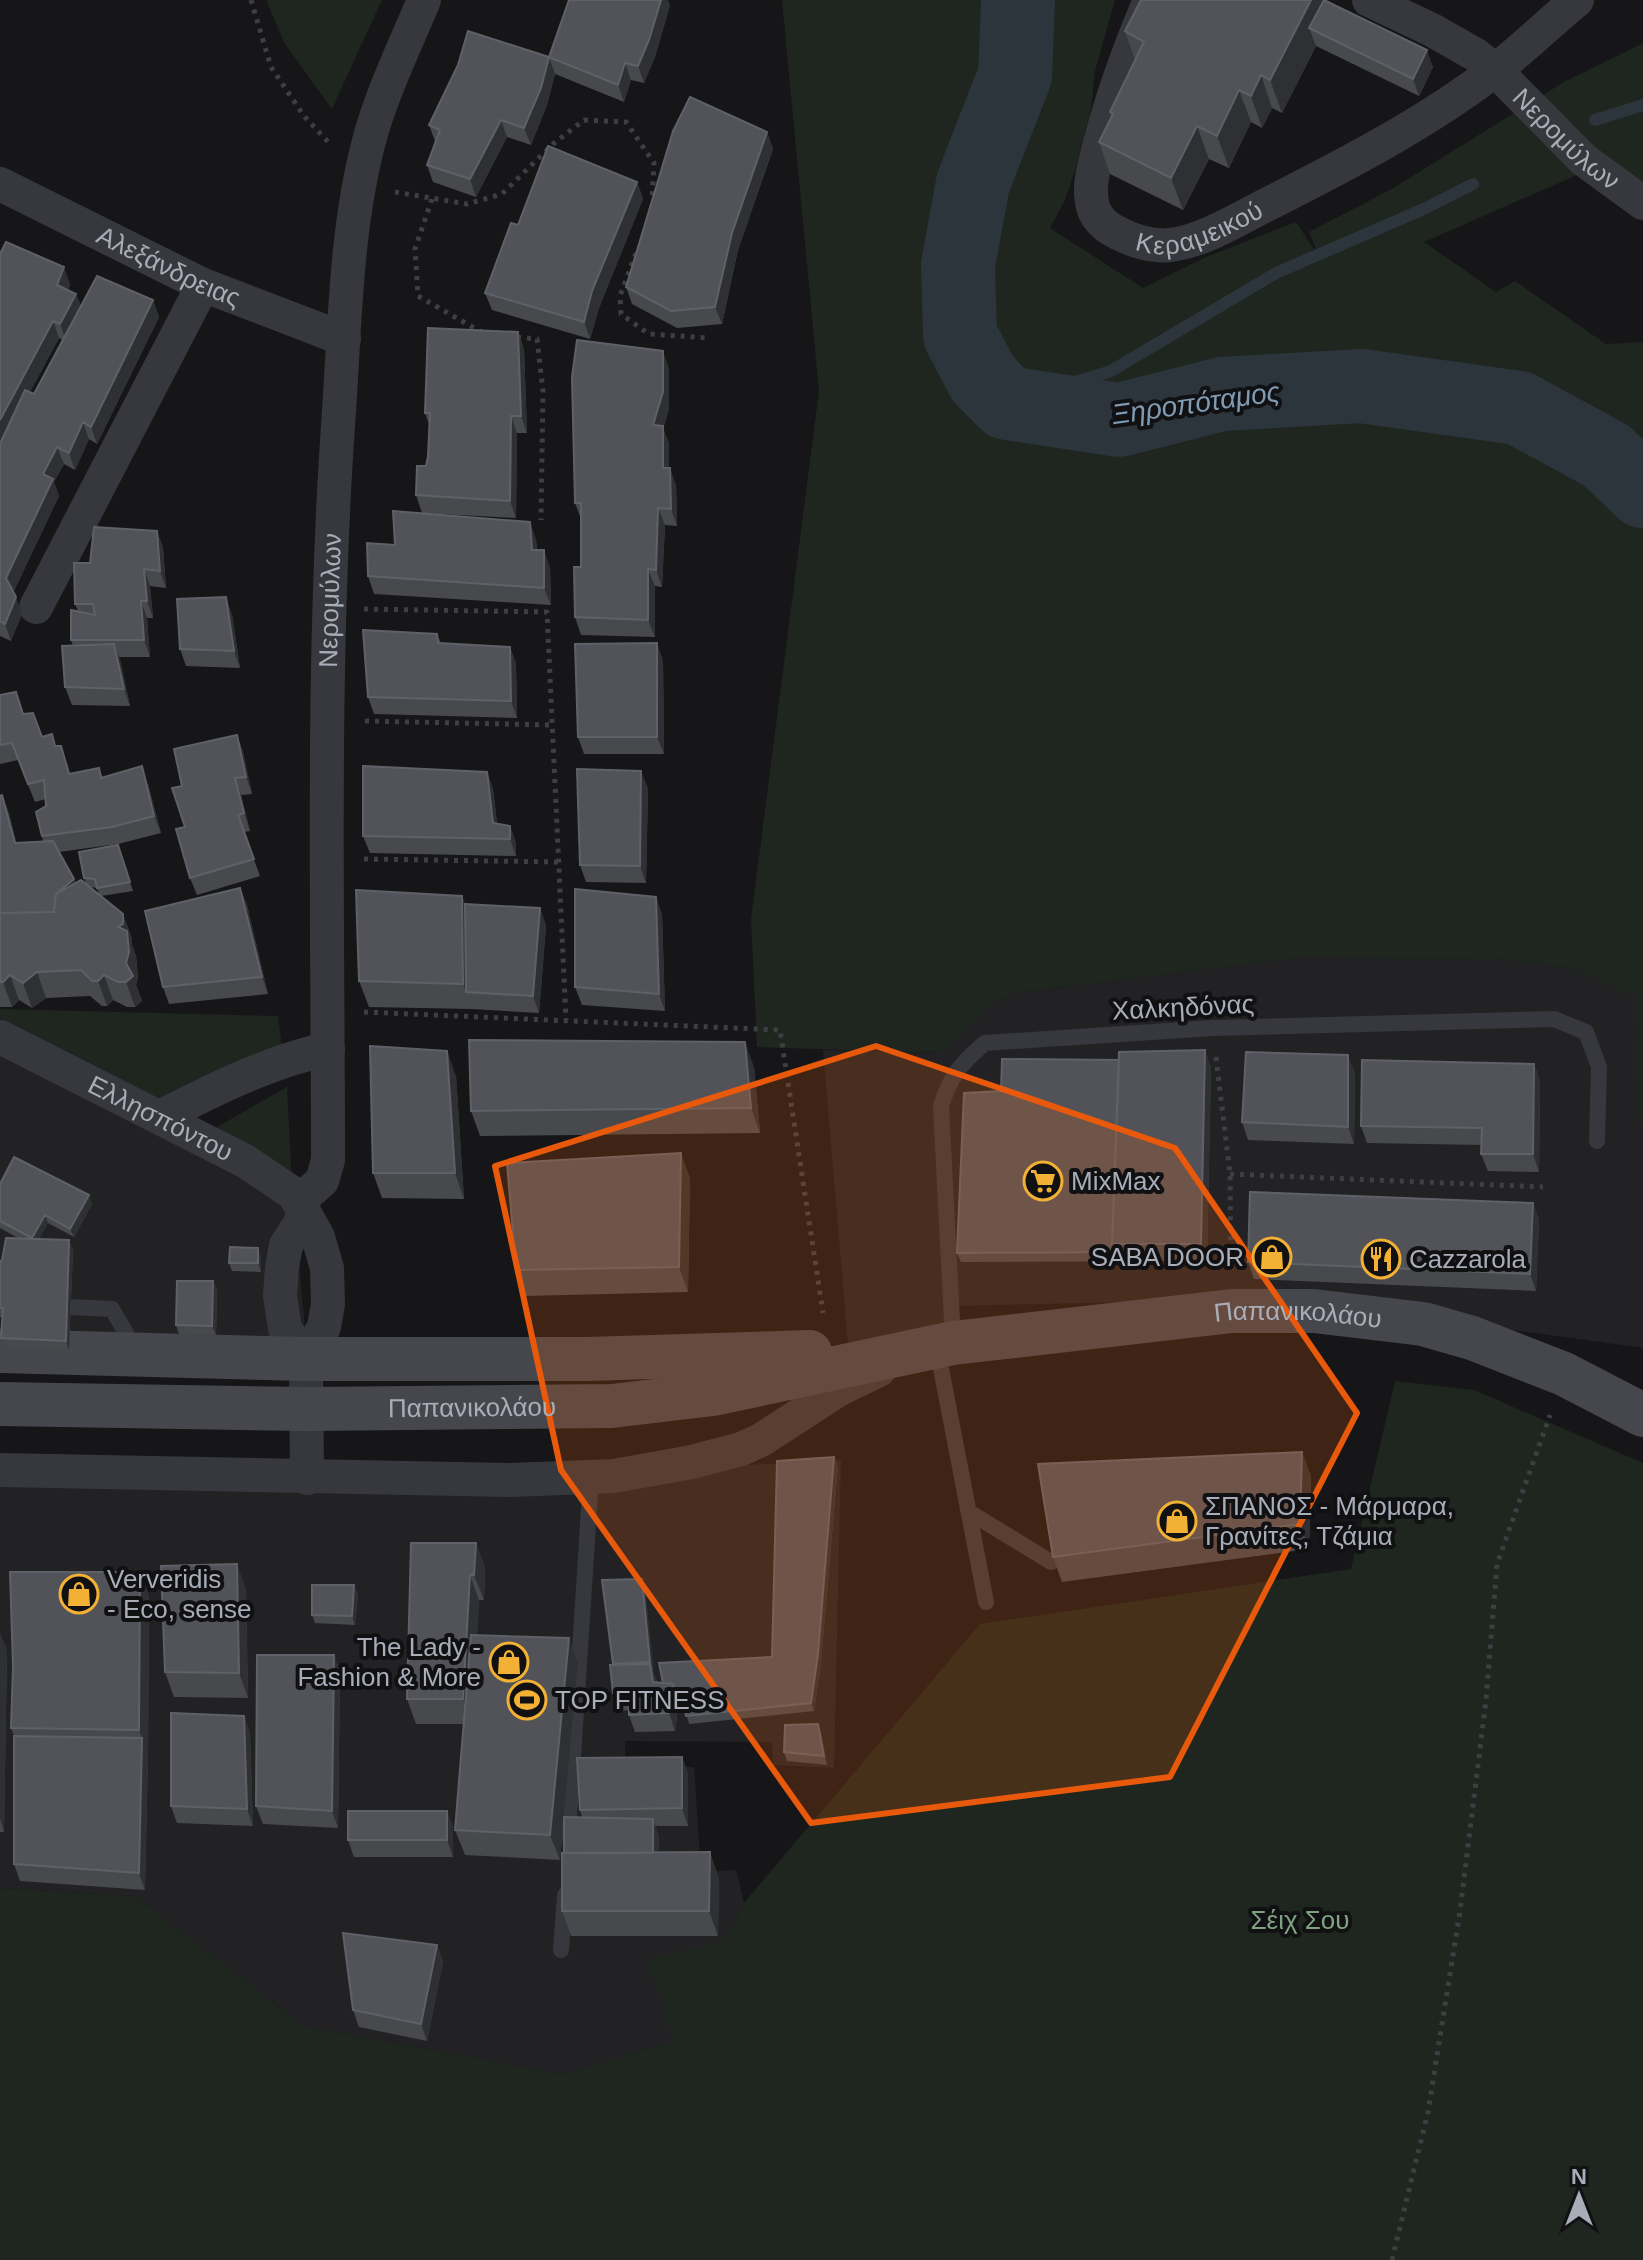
<svg xmlns="http://www.w3.org/2000/svg" width="1643" height="2260" font-family="Helvetica,sans-serif">
<style>
.built{fill:#222225}
.green{fill:#1e261f}
.lines{fill:none;stroke-linecap:round;stroke-linejoin:round}
.stream{stroke:#2c353c;stroke-width:12}
.river{stroke:#2c353c;stroke-width:74}
.path{stroke:#3d3f44;stroke-width:5;stroke-dasharray:4 6;stroke-linecap:butt}
.lane{stroke:#37383d;stroke-width:16}
.street{stroke:#37383d;stroke-width:34}
.secondary{stroke:#45474d;stroke-width:44}
.wall{fill:#47494d;fill-rule:evenodd}
.shaded-wall{fill:#2f3033}
.building{fill:#525359;stroke:#5f6168;stroke-width:2}
.marked{fill:#e8590c;fill-opacity:0.2;stroke:#e8590c;stroke-width:6;stroke-linejoin:round}
.labels{text-anchor:middle;dominant-baseline:central;stroke-width:8;stroke-linejoin:round;paint-order:stroke}
.street-label{font-size:26px;fill:#a8adb8;stroke:#111113}
.poi-label{font-size:26px;fill:#a8adb8;stroke:#111113;text-anchor:start}
.park-label{font-size:26px;fill:#7fa381;stroke:#111113}
.water-label{font-size:28px;font-style:italic;fill:#7f9bb3;stroke:#111113}
</style>
<rect width="100%" height="100%" fill="#161618"/>
<path class="built" d="M1301,958L1497,959L1571,968L1638,998L1643,1132V1348L1412,1316L1218,1300L947,1306L944,1334L848,1344L823,1050L943,1053L994,1003L1015,993Z
M0,1018L157,1111L292,1186L307,1351L0,1345Z
M841,1460L834,1768L773,1765L772,1742L625,1741L626,1767H694L701,1872L736,1870L744,1903L675,2041L562,2074L304,2026L135,1896L0,1888V1467H707Z"/>
<path class="green" d="M266,0H382L332,109L285,44Z
M782,0H1115L1095,71L1091,109L1076,168L1064,202L1050,228L1143,288L1206,257L1296,222L1319,257L1309,232L1390,190L1564,82L1643,43V194L1577,175L1424,242L1496,292L1515,281L1606,344L1643,342V1134C1634,1090 1640,1043 1637,998L1571,968L1497,959L1301,958L1015,993L994,1003L943,1053L757,1047L751,919L819,391Z
M0,1009L278,1016L283,1056L158,1111L0,1018Z
M287,1087L292,1186L210,1131Z
M1395,1381L1474,1390L1643,1463V2260H0V1888L135,1896L304,2026L562,2074L674,2041L647,1959L725,1940L744,1903L980,1624L1351,1569Z"/>
<g class="lines">
<path class="stream" d="M1595,120L1643,105
M1007,403L1111,371L1276,273L1426,208L1473,184"/>
<path class="river" d="M1018,0L1015,75L973,183L958,265L960,335L983,379L1007,403L1119,420L1222,394L1361,386L1519,408L1607,456L1643,491"/>
<path class="path" d="M251,0L271,67L304,116L330,144
M395,192L467,204L502,194L553,144L584,120L626,122L654,163L652,201
M432,199L415,249L418,296L483,333
M636,253L620,296L621,314L649,334L710,338
M517,337L537,339L543,391L541,520
M364,609L547,612L566,1020
M365,721L552,725
M364,859L559,862
M364,1012L780,1030L823,1313
M1216,1057L1230,1174L1231,1270
M1230,1174L1543,1187
M1392,2260L1428,2112L1460,1911L1486,1700L1497,1564L1550,1415"/>
<path class="lane" d="M70,1307L112,1309L126,1333
M953,1341L941,1106C951,1075 960,1064 985,1043L1213,1028L1554,1019L1586,1032L1599,1067L1597,1141
M937,1348L986,1602
M969,1512L1051,1562
M568,1835L591,1478
M561,1950L565,1895"/>
<g class="street">
<path id="s1" d="M1150,0C1130,47 1113,93 1100,143C1096,161 1088,183 1092,202C1094,217 1105,227 1118,233C1133,241 1153,247 1170,245C1204,241 1240,218 1270,203C1347,164 1426,123 1494,71C1523,49 1549,23 1577,0"/>
<path id="s2" d="M1369,0L1432,30L1476,55L1495,70L1584,160L1643,203"/>
<path id="s3" d="M0,184L203,285L344,339"/>
<path d="M36,607L203,285"/>
<path id="s4" d="M0,1037L245,1161L294,1194L318,1237L327,1268L328,1304L324,1327L306,1359L307,1478"/>
<path d="M160,1117C213,1090 270,1061 328,1049"/>
<path id="s5" d="M299,1201L322,1181L328,1160C328,910 321,660 339,411C345,321 346,228 369,141C382,92 405,46 424,0"/>
<path d="M305,1216L286,1245L282,1267L280,1296L285,1329L306,1359"/>
<path d="M0,1470L511,1480L614,1476L692,1462L741,1449L761,1440L838,1390L879,1370"/>
</g>
<g class="secondary">
<path d="M0,1351L306,1359H588L810,1352"/>
<path id="s6" d="M0,1404L307,1409L612,1406L713,1394L953,1343L1232,1311H1314L1423,1324L1472,1338L1564,1374L1643,1415"/>
</g>
</g>
<path class="wall" d="M1326,0L1433,67L1419,96L1316,46L1282,113L1272,108L1262,128L1251,122L1229,168L1209,159L1183,210L1110,174L1099,142L1111,116L1110,112L1135,60L1125,31Z
M670,5L655,57L644,83L631,80L624,102L555,74L547,105L531,145L507,137L476,197L433,182L427,165L435,141L429,125L549,57Z
M767,132L773,149L738,250L722,324L677,328L632,304L626,287Z
M637,182L643,199L599,308L590,339L492,310L485,293L518,225Z
M0,254L70,284L68,290L76,294L81,306L153,300L159,317L97,444L89,439L75,470L64,464L54,482L59,496L13,593L22,614L11,641L0,636ZM59,338L63,340L34,394L30,392Z
M518,332L524,349L527,433H517L516,518L422,513L416,495L428,456L430,427L425,413Z
M669,368V409L663,429L669,443V468L676,485L677,526L665,525L662,587L655,586V637L581,635L575,617L581,567V519L575,503Z
M157,531L163,548L166,588L150,586L153,618H147L150,657H119L130,706L72,705L65,687L73,646L71,640L78,611L75,604L90,563Z
M536,539L537,550L550,567L551,605L374,594L368,576L395,545Z
M232,614L240,668L186,666L180,649Z
M437,634L441,643L510,647L516,664L517,718L374,714L368,697Z
M663,660L664,754H584L578,737Z
M0,695L24,714L42,737L56,746L67,763L70,774L99,768L103,778L148,784L161,833L118,844L59,852L76,883L86,884L84,878L118,845L133,891L101,896L123,914L132,939V945L136,956L138,978L136,985L142,1001L135,1007H127L113,1000L107,1006H102L90,996L46,998L32,1008L19,1000L12,1007H0V796L9,813L16,843L43,842L42,836L46,806V799L35,802L18,760L0,764ZM90,887L97,888L99,894Z
M237,735L243,752L252,794L241,795L250,831L244,832L260,876L197,895L190,878L185,827Z
M487,772L493,789L497,824L510,826L516,843V856L370,853L363,836Z
M648,788L646,883L586,882L580,865Z
M240,888L247,905L268,994L169,1004L163,987Z
M462,896L465,904L540,908L546,926L539,1013L472,1009L369,1007L359,981Z
M662,914L665,1011L582,1005L575,987Z
M1534,1064L1540,1081L1539,1172L1488,1171L1481,1154L1482,1145L1367,1143L1361,1126Z
M754,1067L760,1133L480,1136L471,1111Z
M1211,1067L1207,1261L961,1262L957,1253L1001,1091Z
M1355,1072L1354,1144L1248,1140L1242,1122Z
M456,1076L464,1199L382,1198L373,1173Z
M690,1178L688,1292L525,1296L516,1270Z
M0,1184L89,1195L92,1204L74,1237L48,1223L39,1239L73,1249L69,1350L5,1347L1,1338L3,1317H0V1261L2,1260L20,1239L0,1228Z
M1533,1203L1539,1220L1536,1291L1254,1279L1248,1262Z
M261,1257V1272L232,1271L229,1263Z
M213,1281L217,1290L216,1335L179,1334L176,1325Z
M1302,1452L1311,1477L1309,1549L1062,1582L1053,1557Z
M838,1465L821,1663L814,1711L689,1724L682,1697L678,1696L679,1701L675,1731L635,1732L629,1715V1710L620,1711L613,1693V1665L645,1588L653,1671L657,1682L663,1683L772,1657Z
M476,1543L485,1568L484,1600H479L477,1635L578,1663L560,1860L465,1855L455,1830L464,1724H416L407,1699Z
M140,1572L149,1597L148,1755L145,1890L20,1881L14,1864V1736L11,1728Z
M246,1589L248,1698L174,1697L165,1672Z
M358,1593L355,1625L315,1623L312,1615Z
M0,1633L7,1651L4,1832H0Z
M334,1655L340,1672L338,1828L263,1824L256,1806Z
M244,1716L250,1733L253,1826L177,1823L171,1806Z
M821,1733L827,1765L787,1761L784,1752Z
M682,1757L688,1774V1826H655L659,1837V1853L719,1878L718,1936H571L562,1911L564,1853L582,1817L580,1810Z
M447,1811L453,1828V1857H354L348,1840Z
M437,1945L443,1962L427,2041L359,2027L353,2010Z"/>
<path class="shaded-wall" d="M661,0H668L670,5L655,57L644,83L638,66Z
M1311,0H1325L1309,28L1316,46L1282,113L1270,80Z
M1427,50L1433,67L1419,96L1413,79Z
M549,57L555,74L547,105L531,145L524,128Z
M625,63L631,80L624,102L618,85Z
M1261,75L1272,108L1262,128L1251,96Z
M1239,90L1251,122L1229,168L1217,136Z
M501,120L507,137L476,197L470,179Z
M1197,126L1209,159L1183,210L1171,178Z
M767,132L773,149L738,250L722,324L715,307L732,233Z
M637,182L643,199L599,308L590,339L584,322L592,291Z
M64,267L70,284L63,302L57,285Z
M76,294L83,311L66,341L60,324Z
M153,300L159,317L97,444L91,427Z
M53,321L59,338L0,449V420Z
M518,332L524,349L527,433L521,416Z
M663,351L669,368V409L663,429L669,443V485L663,468L653,425Z
M511,416L517,433L516,518L510,501Z
M83,422L89,439L75,470L69,453Z
M57,447L64,464L54,482L59,496L12,595L6,578L43,474Z
M670,468L676,485L677,526L671,509Z
M658,508L665,525L662,587L656,570Z
M530,522L536,539L538,567L532,550Z
M157,531L163,548L166,588L160,571Z
M544,550L550,567L551,605L544,588Z
M144,569L150,586L153,618L147,601Z
M648,569L655,586V637L648,620Z
M16,597L22,614L11,641L5,624Z
M226,597L232,614L240,668L234,651Z
M141,601L147,618L150,657L144,640Z
M657,643L663,660L664,754L657,737Z
M114,644L121,662L130,706L124,689Z
M510,647L516,664L517,718L511,701Z
M237,735L243,752L252,794L246,777Z
M142,766L148,784L161,833L154,816Z
M641,771L648,788L646,883L640,866Z
M487,772L493,789L499,840L493,823Z
M235,778L241,795L250,831L244,813Z
M2,795L9,813L21,860L15,843Z
M510,826L516,843V856L510,839Z
M74,879L80,896H55Z
M240,888L247,905L268,994L262,977Z
M462,896L471,921L466,992L463,984Z
M656,897L662,914L665,1011L659,994Z
M540,908L546,926L539,1013L533,996Z
M123,914L132,939V945L136,956L138,978L136,985L142,1001L135,1007L126,982V963L118,927Z
M37,972L46,998L32,1008L23,983Z
M10,975L19,1000L12,1007L3,982Z
M104,975L113,1000L107,1006L98,981Z
M745,1042L754,1067L760,1133L751,1108Z
M1205,1050L1211,1067L1207,1261L1201,1244Z
M447,1051L456,1076L464,1199L455,1173Z
M1348,1055L1355,1072L1354,1144L1348,1127Z
M1534,1064L1540,1081L1539,1172L1533,1154Z
M681,1153L690,1178L688,1292L679,1267Z
M89,1195L92,1204L74,1237L70,1229Z
M1533,1203L1539,1220L1536,1291L1530,1274Z
M45,1215L48,1223L35,1247L32,1238Z
M69,1240L73,1249L69,1350L66,1341Z
M258,1248L261,1257V1272L258,1263Z
M213,1281L217,1290L216,1335L212,1326Z
M1302,1452L1311,1477L1309,1549L1300,1524Z
M834,1457L838,1465L821,1663L814,1711L811,1703Z
M476,1543L485,1568L484,1600L474,1575Z
M237,1564L246,1589L248,1698L239,1673Z
M140,1572L149,1597L148,1755L145,1890L139,1873L142,1738L139,1730Z
M470,1575L479,1600L472,1724L463,1699Z
M642,1579L645,1588L654,1671L650,1662Z
M354,1585L358,1593L355,1625L352,1616Z
M0,1633L7,1651L4,1832L0,1819Z
M569,1638L578,1663L560,1860L550,1835Z
M334,1655L340,1672L338,1828L332,1811Z
M650,1664L657,1681L653,1682Z
M673,1684L679,1701L675,1731L669,1713Z
M244,1716L250,1733L253,1826L247,1809Z
M818,1724L821,1733L827,1765L824,1756Z
M682,1757L688,1774V1826L682,1808Z
M447,1811L453,1828V1857L447,1840Z
M653,1819L659,1837L660,1878L654,1860Z
M710,1852L719,1878L718,1936L709,1911Z
M437,1945L443,1962L427,2041L421,2024Z"/>
<path class="building" d="M569,0H661L649,40L638,66L625,63L618,85L549,57L541,88L524,128L501,120L470,179L427,165L440,130L429,125L458,65L468,31L549,57Z
M1141,0H1311L1270,80L1261,75L1251,96L1239,90L1217,136L1197,126L1171,178L1099,142L1113,114L1110,112L1144,42L1125,31Z
M1324,0L1427,50L1413,79L1309,28Z
M690,97L767,132L732,233L715,307L671,311L626,287L673,131Z
M548,146L637,182L592,291L584,322L485,293L511,223L518,225Z
M6,242L64,267L57,285L76,294L60,324L53,321L0,420V254Z
M97,276L153,300L91,427L83,422L69,453L57,447L43,474L53,479L6,578L16,597L5,624L0,621V444L25,390L34,394Z
M428,328L518,332L521,416H511L510,501L416,495L417,466H426L428,456L430,413H425Z
M577,340L663,351V392L653,425L663,426V468H670L671,509L658,508L656,570L648,569V620L575,617L574,567H581V503H575L572,377Z
M393,511L530,522L532,550H544V588L368,576L367,543L395,545Z
M94,527L157,531L160,571L144,569L147,601H141L144,640H71V610L95,615L93,604H75L74,563H90Z
M226,597L234,651L180,649L177,599Z
M363,630L437,634L438,643L510,647L511,701L368,697Z
M657,643V737H578L575,644Z
M114,644L124,689L65,687L62,646Z
M16,692L23,714L33,713L42,737L52,734L55,746H61L69,774L99,768L101,778L142,766L154,816L112,827L42,836L36,812L46,806L44,780L28,784L12,743L0,745V695Z
M237,735L246,777L235,778L244,813L238,815L254,859L190,878L176,829L185,827L172,788L182,786L174,749Z
M363,766L487,772L493,823L510,826V839L363,836Z
M577,769L641,771L640,866L580,865Z
M2,795L15,843L53,841L74,879L56,894L54,912L0,913V796Z
M118,845L130,882L97,888L95,879L84,878L79,852Z
M81,880L123,914V924L118,927L127,931L129,952L126,963L133,976L126,982H118L104,975L98,981H92L81,970L37,972L23,983L10,975L3,982H0V913L54,912L56,894Z
M240,888L262,977L163,987L145,911Z
M575,889L656,897L659,994L575,987Z
M356,890L462,896L463,984L359,981Z
M465,904L540,908L533,996L466,992Z
M469,1040L745,1042L751,1108L471,1111Z
M370,1046L447,1051L455,1173H373Z
M1205,1050L1201,1244H1112L1119,1052Z
M1246,1052L1348,1055V1127L1242,1122Z
M1002,1059L1119,1060L1112,1244L1115,1252L957,1253L964,1093L1001,1091Z
M1362,1060L1534,1064L1533,1154H1481L1482,1128L1361,1126Z
M681,1153L679,1267L516,1270L507,1163Z
M14,1157L89,1195L70,1229L45,1215L32,1238L0,1221V1184Z
M1250,1192L1533,1203L1530,1274L1248,1262Z
M6,1238L69,1240L66,1341L1,1338L3,1308H0V1261L2,1260Z
M230,1247L258,1248V1263H229Z
M177,1281H213L212,1326L176,1325Z
M1302,1452L1300,1524L1053,1557L1038,1464Z
M834,1457L818,1654L811,1703L686,1716L680,1689L675,1688L673,1684L663,1683L659,1663L772,1657L777,1461Z
M411,1543H476L474,1575H470L463,1699H407Z
M237,1564L239,1673L165,1672L161,1566Z
M10,1572H140L139,1730L11,1728L13,1666Z
M642,1579L650,1662L613,1664L602,1580Z
M312,1585H354L352,1616L312,1615Z
M471,1635L569,1638L550,1835L455,1830Z
M257,1655H334L332,1811L256,1806Z
M650,1664L653,1682L673,1684L669,1713L629,1715L628,1693H613L610,1665Z
M171,1713L244,1716L247,1809L171,1806Z
M818,1724L824,1756L784,1752L785,1725Z
M14,1736L142,1738L139,1873L14,1864Z
M682,1757V1808L580,1810L577,1758Z
M348,1811H447V1840H348Z
M564,1817L653,1819V1853H564Z
M710,1852L709,1911H562V1853Z
M343,1933L437,1945L421,2024L353,2010Z"/>
<path class="marked" d="M876,1046L1175,1148L1357,1413L1170,1777L811,1823L561,1470L495,1166Z"/>
<defs>
<g id="supermarket-ring" transform="scale(2)"><circle r="9.5" fill="#111113" stroke="#f2b134" stroke-width="1.5"/><path d="M-6-5.5h2.5l.6 2H6L4.5 2H-2.5L-4.4-4H-6ZM-1.5 3.2a1.3 1.3 0 1 0 .1 0ZM3 3.2a1.3 1.3 0 1 0 .1 0Z" fill="#f2b134"/></g>
<g id="shop-ring" transform="scale(2)"><circle r="9.5" fill="#111113" stroke="#f2b134" stroke-width="1.5"/><path d="M-5-2.5h2.3a2.7 3.5 0 0 1 5.4 0H5L5.5 6h-11ZM-1.5-2.5h3a1.5 2.3 0 0 0-3 0Z" fill="#f2b134"/></g>
<g id="restaurant-ring" transform="scale(2)"><circle r="9.5" fill="#111113" stroke="#f2b134" stroke-width="1.5"/><path d="M-5-6h1v4h1v-4h1v4h1v-4h1v5L-1.5 .5V6h-2V.5L-5-1ZM5-6V6H3V1.5H1.5Q1.5-4 5-6Z" fill="#f2b134"/></g>
<g id="stadium-ring" transform="scale(2)"><circle r="9.5" fill="#111113" stroke="#f2b134" stroke-width="1.5"/><path d="M0-5a6.5 5 0 1 0 0 10a6.5 5 0 1 0 0-10ZM-3.5-1.8h7v3.6h-7Z" fill="#f2b134"/></g>
</defs>
<g fill-rule="evenodd">
<use href="#supermarket-ring" x="1043" y="1181"/>
<use href="#shop-ring" x="1272" y="1257"/>
<use href="#restaurant-ring" x="1381" y="1259"/>
<use href="#shop-ring" x="1177" y="1521"/>
<use href="#shop-ring" x="79" y="1594"/>
<use href="#shop-ring" x="509" y="1662"/>
<use href="#stadium-ring" x="527" y="1700"/>
</g>
<g class="labels">
<g class="street-label">
<text stroke="none"><textPath href="#s2" startOffset="244">Νερομύλων</textPath></text>
<text stroke="none"><textPath href="#s1" startOffset="340">Κεραμεικού</textPath></text>
<text stroke="none"><textPath href="#s3" startOffset="188">Αλεξάνδρειας</textPath></text>
<text stroke="none"><textPath href="#s5" startOffset="612">Νερομύλων</textPath></text>
<text transform="translate(1183 1007) rotate(-3)">Χαλκηδόνας</text>
<text stroke="none"><textPath href="#s4" startOffset="180">Ελλησπόντου</textPath></text>
<text stroke="none"><textPath href="#s6" startOffset="1306">Παπανικολάου</textPath></text>
<text stroke="none"><textPath href="#s6" startOffset="472">Παπανικολάου</textPath></text>
</g>
<g class="poi-label">
<text x="1071" y="1181">MixMax</text>
<text x="1244" y="1257" text-anchor="end">SABA DOOR</text>
<text x="1409" y="1259">Cazzarola</text>
<text x="1205" y="1506">ΣΠΑΝΟΣ - Μάρμαρα,<tspan x="1205" dy="30">Γρανίτες, Τζάμια</tspan></text>
<text x="107" y="1579">Ververidis<tspan x="107" dy="30">- Eco, sense</tspan></text>
<text x="481" y="1647" text-anchor="end">The Lady -<tspan x="481" dy="30">Fashion &amp; More</tspan></text>
<text x="555" y="1700">TOP FITNESS</text>
</g>
<g class="park-label">
<text x="1300" y="1920">Σέιχ Σου</text>
</g>
<g class="water-label">
<text transform="translate(1196 403) rotate(-8)">Ξηροπόταμος</text>
</g>
</g>
<g transform="translate(1579 2196)" stroke="#111113" stroke-width="6" paint-order="stroke">
<path d="M0-6L14 30L0 20L-14 30Z" fill="#a8adb8"/>
<text y="-12" font-size="22" font-weight="bold" text-anchor="middle" fill="#a8adb8">N</text>
</g>
</svg>
